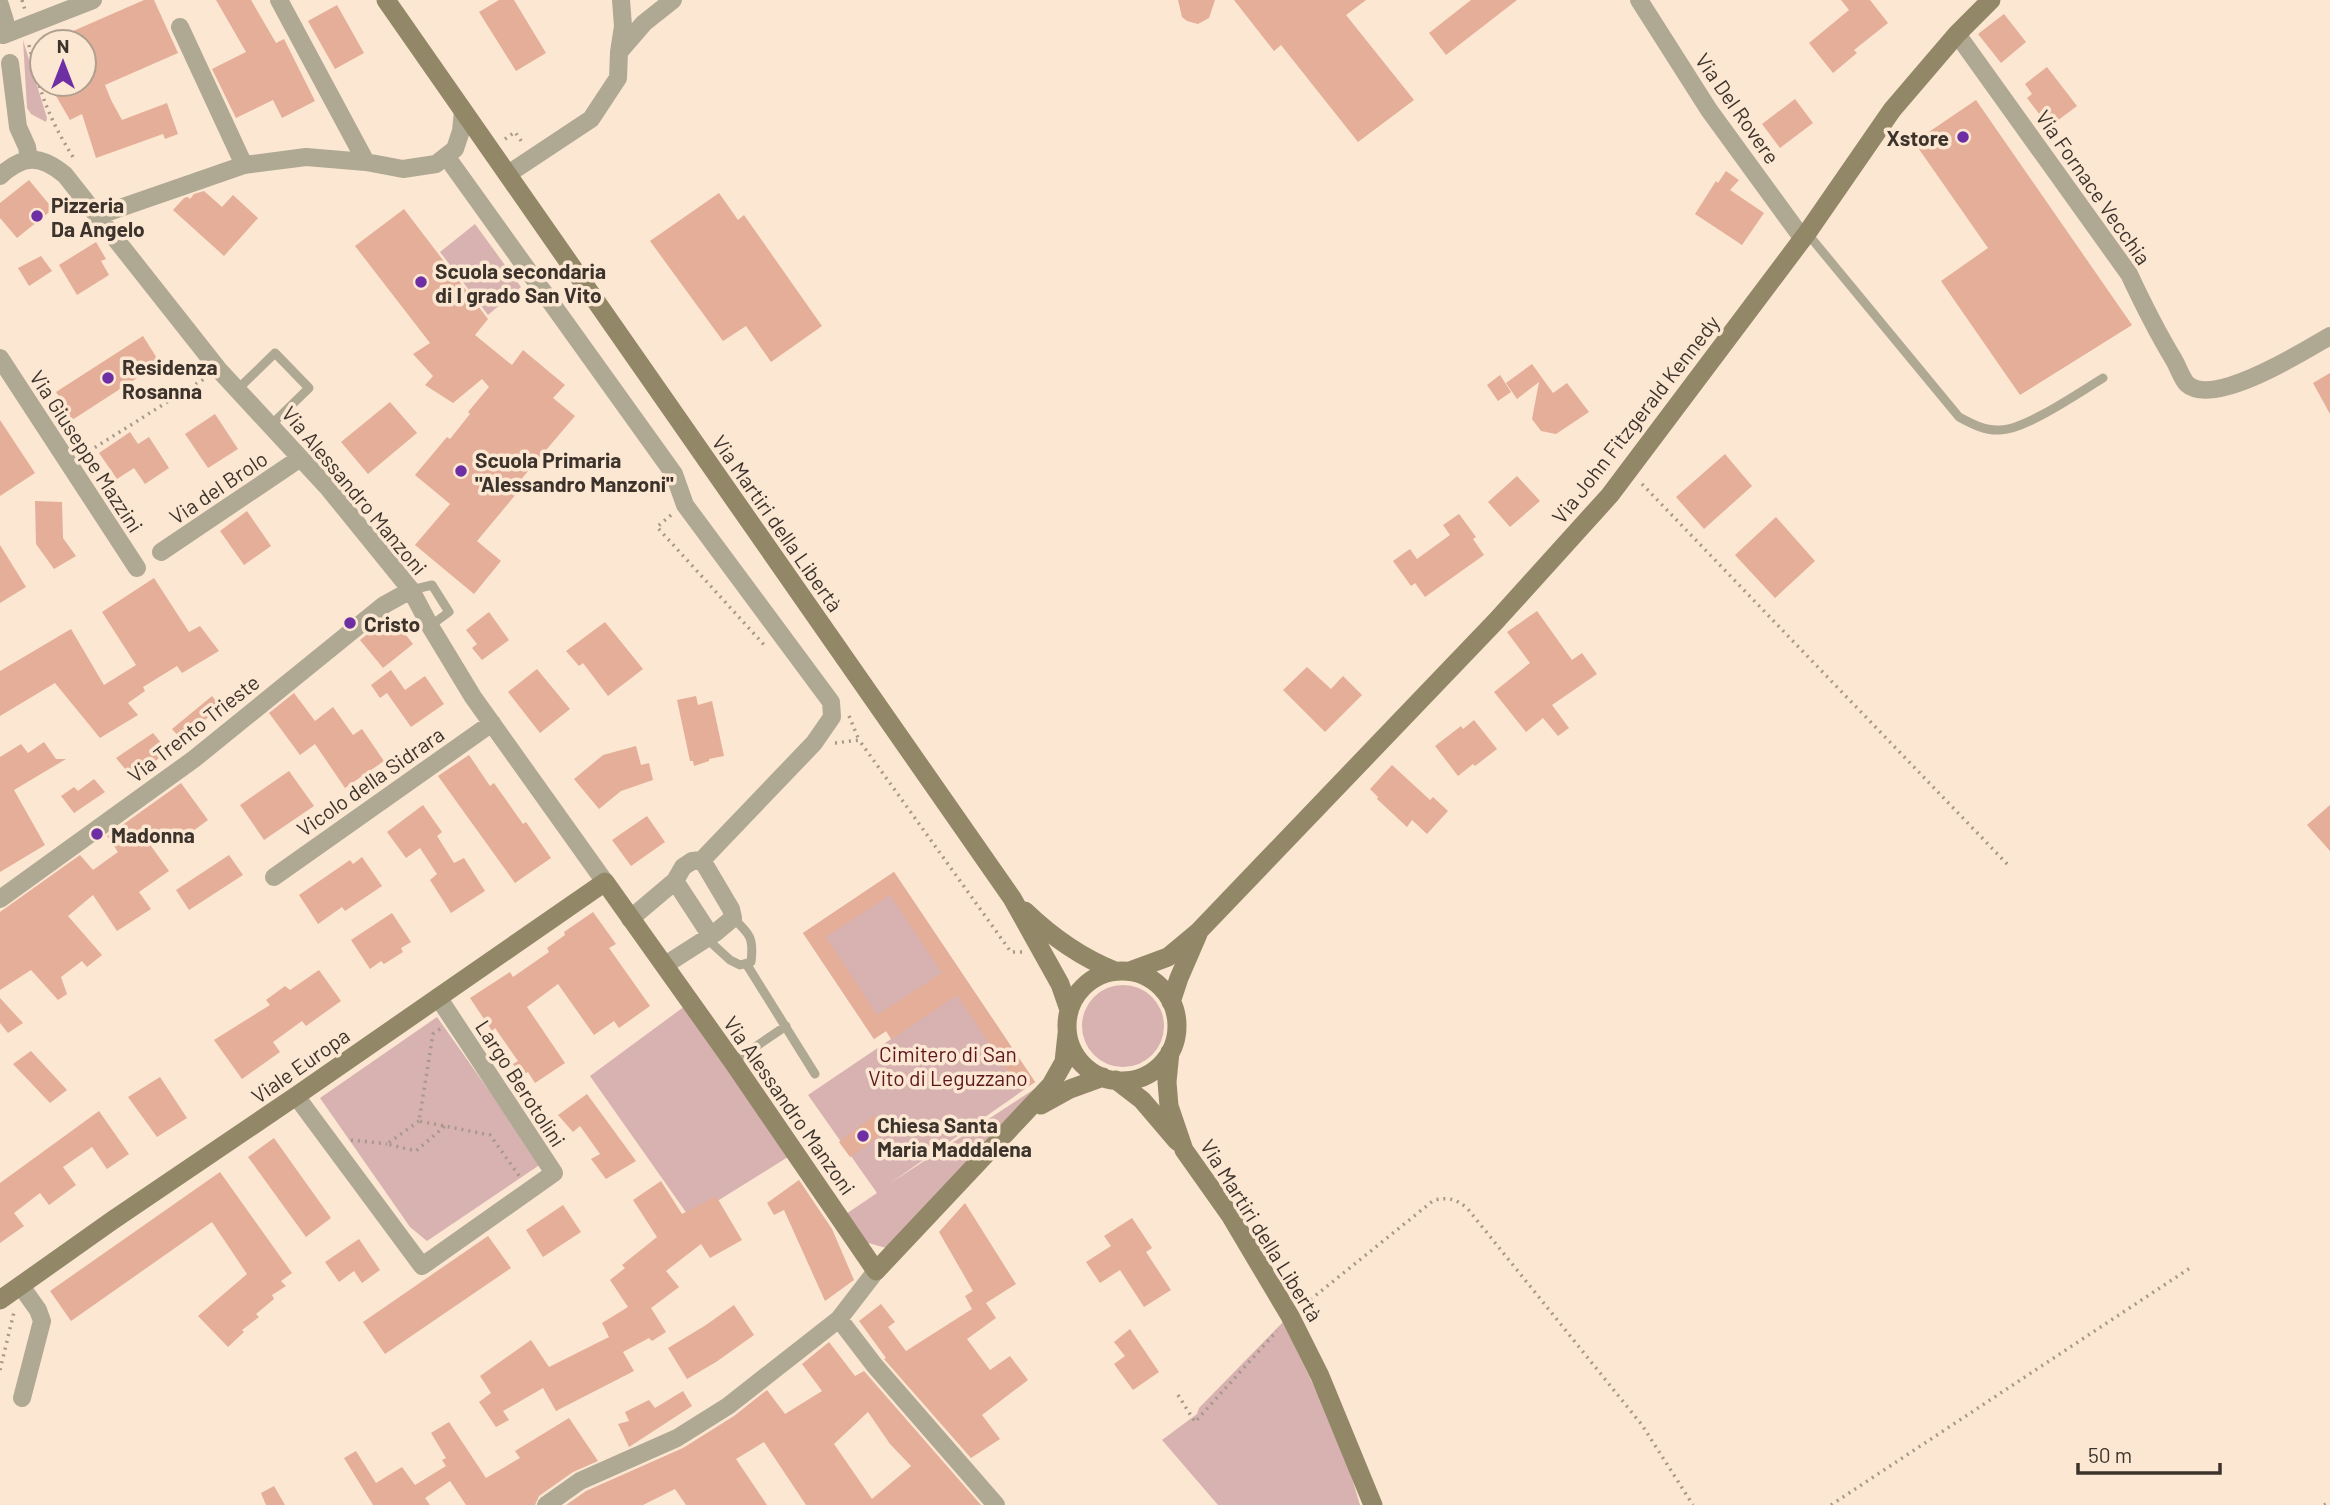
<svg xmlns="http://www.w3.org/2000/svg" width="2330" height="1505" font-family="Barlow,sans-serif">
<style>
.green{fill:#d7b2b1}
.building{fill:#e4ae98;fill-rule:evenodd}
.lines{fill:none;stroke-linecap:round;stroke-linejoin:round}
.path{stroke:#a79889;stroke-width:3.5;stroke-dasharray:2 5;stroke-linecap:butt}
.service{stroke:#afa993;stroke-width:9}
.minor{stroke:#afa993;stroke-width:18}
.secondary{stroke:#928867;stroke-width:19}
.poi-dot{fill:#6f2fa4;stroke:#fce7d2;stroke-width:2.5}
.labels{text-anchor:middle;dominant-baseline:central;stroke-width:7;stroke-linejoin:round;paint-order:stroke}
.street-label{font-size:21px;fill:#3c342c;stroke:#fce7d2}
.poi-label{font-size:21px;font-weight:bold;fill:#3c342c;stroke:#fce7d2;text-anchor:start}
.park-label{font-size:21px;fill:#5c161e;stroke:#fce7d2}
</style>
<rect width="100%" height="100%" fill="#fce7d2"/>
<path class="green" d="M23,40L47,118L46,122L31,114L27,108Z
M475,224L521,287L488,315L440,252Z
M894,872L1035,1082L889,1184L1036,1088L886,1248L865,1242L846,1214L877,1193L808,1095L891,1039L886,1031L874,1039L803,933Z
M1082 1026a41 41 0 1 1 82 0a41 41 0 1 1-82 0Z
M685,1006L788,1157L690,1218L590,1076Z
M437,1017L541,1164L427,1241L410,1227L320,1098Z
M1283,1322L1341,1442L1360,1505H1218L1162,1440L1197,1414L1199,1408Z"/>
<path class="building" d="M144,0H154L178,53L105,85L111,100L122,120L167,103L178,134L165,139L163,134L96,158L82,114L70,120L49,84H84V42H48Z
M216,0H251L276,43L284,39L315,101L282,118L273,100L236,118L212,69L246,52Z
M499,0H514L546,53L516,71L479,12Z
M1178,0H1215L1209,18L1198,24L1187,21L1182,17Z
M1234,0H1366L1346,15L1414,100L1358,142L1281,45L1274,51Z
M1471,0H1517L1446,55L1429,33Z
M1841,0H1870L1888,23L1854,50L1857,53L1833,73L1809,43L1849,10Z
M337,5L364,53L335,69L308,21Z
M2004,14L2026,42L2001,63L1978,34Z
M2047,67L2077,106L2049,127L2027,98L2032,94L2025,84Z
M1795,99L1813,123L1780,148L1762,124Z
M1976,100L2132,325L2020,395L1941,281L1988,248L1914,142Z
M1726,171L1739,180L1730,190L1764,213L1742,245L1695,214L1716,181L1718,183Z
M29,180L53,209L17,238L0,218V203Z
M204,191L222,207L233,195L258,218L224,256L173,210L184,198L188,197L190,199L194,194Z
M719,193L738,220L744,215L822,326L771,362L746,326L723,341L650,241Z
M404,209L488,319L475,335L512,365L523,350L565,385L553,398L575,416L518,483L522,487L477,541L501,561L474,594L415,545L450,504L415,475L447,437L450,439L470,414L468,412L489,387L482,379L453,403L425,385L433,376L413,354L430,343L355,246Z
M96,242L106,259L101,261L109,275L77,295L59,265Z
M41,256L52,271L29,286L18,268Z
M143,336L160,363L66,424L58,412L66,407L56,392Z
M1532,364L1553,393L1567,383L1589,412L1556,434L1541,431L1532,419L1539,382L1517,399L1506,383Z
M2330,373V414L2313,383Z
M1500,375L1511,392L1498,401L1487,385Z
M390,402L417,433L368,474L341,442Z
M215,414L238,449L208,468L185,434Z
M0,420L35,473L0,496Z
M130,432L138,444L149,437L169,468L145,484L134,468L117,479L99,453Z
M1725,454L1752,486L1704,529L1676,497Z
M1517,476L1540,501L1510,527L1488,502Z
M35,501L62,502L63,538L76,556L54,569L36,544Z
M247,511L271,546L244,565L220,531Z
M1459,514L1476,537L1473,539L1484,555L1425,597L1415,583L1411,586L1393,561L1410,549L1417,559L1450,535L1443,525Z
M1776,517L1815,561L1775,598L1735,555Z
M0,545L26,587L0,603Z
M154,578L189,632L200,626L219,651L182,673L177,666L143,687L145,691L128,703L138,715L100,738L55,683L0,716V671L71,629L104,685L136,665L102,612Z
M1537,611L1572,660L1582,653L1597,674L1552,705L1569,728L1558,736L1543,718L1526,732L1494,692L1530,663L1507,632Z
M489,612L509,640L482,660L472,648L477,644L466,630Z
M391,616L413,644L383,668L360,640Z
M605,622L643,669L608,696L583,663L579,666L566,651Z
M1307,667L1331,689L1343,676L1362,695L1325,732L1283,690Z
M537,669L570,709L540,733L508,692Z
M391,670L405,690L425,676L444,704L411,727L387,693L380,698L371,685Z
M294,693L315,721L333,707L353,735L362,729L384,761L345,788L315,744L300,755L269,713Z
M212,696L221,707L181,739L172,729Z
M696,696L698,705L712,701L724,756L709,759V761L694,766L693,761H690L677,700Z
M1474,720L1497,749L1475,766L1473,764L1458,776L1435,746L1461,726L1463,729Z
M153,733L167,750L135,781L116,758Z
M44,742L56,759H66L14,790L45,845L0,872V757L21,744L28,753Z
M636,746L641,765L649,763L653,780L621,791L599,809L574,779L603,755Z
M469,755L490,786L494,783L523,824L526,822L551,858L515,883L438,776Z
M1392,765L1430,800L1433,797L1448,811L1427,834L1412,820L1407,827L1377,799L1378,797L1370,789Z
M289,771L314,806L264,840L240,805Z
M94,779L105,792L74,813L61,796L74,787L78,791Z
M181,783L208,820L182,839L175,829L151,846L169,871L139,892L151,909L117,931L93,895L68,916L102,955L87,967L82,961L61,977L67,994L58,1000L31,970L0,990V912L80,855L93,870L118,852L107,836Z
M423,805L442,832L437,836L454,863L464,858L485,891L451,913L430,880L437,874L420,848L406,858L387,832Z
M2330,805V851L2307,825Z
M647,816L665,842L631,866L612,840Z
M229,855L243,875L189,910L176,890Z
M362,857L382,886L345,911L342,907L318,924L299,895L350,860L353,864Z
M894,872L1035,1082L1021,1091L957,995L892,1039L886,1031L874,1039L803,933ZM890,895L942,973L877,1015L826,937Z
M593,912L616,944L609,948L650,1006L619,1028L614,1021L594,1035L558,984L527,1007L565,1063L535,1083L528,1072L521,1076L513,1064L518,1061L495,1028L492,1031L470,998L510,972L513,977L549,952L547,948L565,935L564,932Z
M392,913L411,942L401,948L403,952L384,964L381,961L370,969L351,940Z
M319,970L341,1001L306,1026L302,1021L273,1042L280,1052L242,1079L214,1040L270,1005L266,1000L285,986L290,990Z
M0,998L23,1023L8,1033L0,1023Z
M31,1051L67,1090L50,1103L13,1064Z
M160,1077L187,1118L157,1137L128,1097Z
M587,1094L636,1161L606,1179L591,1159L600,1154L580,1126L573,1132L558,1115Z
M99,1111L129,1154L107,1169L92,1147L63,1167L76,1185L49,1205L40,1193L14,1213L24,1226L0,1243V1183Z
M875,1115L886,1131L850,1157L839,1142Z
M274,1138L331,1218L306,1237L248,1157Z
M220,1172L292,1273L281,1281L286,1286L272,1295L274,1299L256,1314L259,1317L242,1330L244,1332L228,1347L198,1316L247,1274L212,1222L71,1321L50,1291Z
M799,1180L832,1229L854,1280L825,1301L784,1210L774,1215L767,1203Z
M661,1181L682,1214L716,1196L742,1240L710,1258L701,1244L666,1271L679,1287L651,1308L666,1332L652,1341L649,1338L623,1352L634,1371L556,1411L543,1388L503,1411L509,1420L496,1427L479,1402L491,1393L480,1376L531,1340L549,1367L609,1337L602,1323L628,1307L610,1280L625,1268L622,1265L657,1237L633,1200Z
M965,1203L1016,1284L986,1303L996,1318L967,1339L990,1370L1010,1356L1028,1380L982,1415L1000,1439L971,1458L884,1359L886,1358L859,1321L881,1304L895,1322L888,1327L906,1351L972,1309L965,1296L973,1291L939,1232Z
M563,1205L581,1232L543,1257L526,1230Z
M1132,1218L1152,1248L1146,1252L1171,1290L1144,1307L1120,1270L1100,1283L1086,1262L1111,1246L1104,1236Z
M488,1236L511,1268L385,1354L363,1322Z
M359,1239L380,1270L362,1283L354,1271L339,1282L325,1262Z
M734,1305L754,1335L716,1362L687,1379L668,1348L706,1325Z
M1130,1329L1159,1372L1133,1390L1114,1364L1125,1356L1114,1342Z
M829,1342L855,1376L864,1371L981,1505H806L764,1442L736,1459L767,1505H686L675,1489L643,1505H566L586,1491L683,1448L734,1416L767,1390L785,1414L822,1391L802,1364ZM868,1412L890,1444L911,1466L872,1499L834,1444Z
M683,1391L692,1406L629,1447L618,1424L629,1421L625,1412L649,1400L655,1408Z
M569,1418L598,1461L573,1472L539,1496L535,1505H466L450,1481L425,1498L430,1505H373L344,1458L356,1451L376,1483L402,1467L415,1485L446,1466L442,1460L446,1458L431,1433L449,1422L486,1478L520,1458L515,1451Z
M274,1486L285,1505H266L261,1493Z"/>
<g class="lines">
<path class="path" d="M22,0L25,10
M29,45C39,91 48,117 73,157
M505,139L515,132L524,145
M83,455L204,379
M1642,484L2010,867
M671,515L657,527L766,647
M849,716L859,740
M835,743L859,740L1011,952H1023
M440,1029L433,1034L419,1121L490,1135L520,1177
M419,1121L387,1144L416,1151L445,1126
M351,1140L387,1144
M1305,1304L1434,1200C1449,1197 1456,1199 1467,1208L1642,1425L1693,1505
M0,1370L14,1312
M1178,1395L1195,1422L1277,1331
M1831,1505L2190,1268
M2324,1505L2330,1502"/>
<path class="service" d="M1807,233L1959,417C1972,424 1985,431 2000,430C2025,430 2080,392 2103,378
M237,390L275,353L309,388L270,426
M411,590L432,585L449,612L430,626
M706,938L730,960L740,965L751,962C754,938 750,934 733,918
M747,965L815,1074
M733,1062L786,1026"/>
<path class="minor" d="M279,0L366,162
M1639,0L1709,110L1803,239
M0,5L5,21L0,33
M180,27L244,165
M1957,34L2129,274C2143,304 2157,332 2174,360C2178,367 2182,379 2187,384C2214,408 2304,351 2330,336
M3,35L93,0
M619,52L623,26L621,0
M10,63L18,127L27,147L29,159
M446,156L674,474L685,505L831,702L832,717L814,743L702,860L692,861L683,867L675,881L630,919
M508,174L591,119L618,78L619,52L644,23L673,0
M0,176C24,154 41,155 65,175L219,370L329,489L411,590L430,626L473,697L605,882
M97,216L244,165L306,157L366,162L403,169L436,164L455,149L461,131L463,111
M0,358L137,568
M161,552L299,459
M274,877L492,723
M675,881L707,930L715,933L733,918L731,909L702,860
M0,899L194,759L384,605L411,590
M665,965L715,933
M296,1096L422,1266L554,1173L438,997
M21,1286L38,1310L42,1321L22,1398
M839,1319L875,1366L996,1505
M546,1505L580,1481L677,1438L728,1406L839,1319L876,1271"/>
<path class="secondary" d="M386,0L1012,898L1060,984L1069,1010
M1025,911C1052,937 1080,957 1115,971
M1130,971L1168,957L1198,932L1496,621L1610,495L1807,233L1892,110L1957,34L1991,0
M1067 1026a55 55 0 1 1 110 0a55 55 0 1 1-110 0Z
M1171,1002L1179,978L1198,934
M1170,1052L1167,1082L1169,1106L1184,1150L1230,1215L1290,1316L1320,1376L1373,1505
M1116,1080L1142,1100L1177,1141
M1041,1105L1070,1089L1103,1077
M0,1300L113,1220L296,1096L605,882L733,1062L876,1271L1051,1085L1064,1062L1067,1034"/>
</g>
<g class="poi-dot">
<circle cx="1963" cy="137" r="7"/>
<circle cx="37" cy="216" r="7"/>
<circle cx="421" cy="282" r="7"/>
<circle cx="108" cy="378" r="7"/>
<circle cx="461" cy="471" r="7"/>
<circle cx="350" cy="623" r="7"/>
<circle cx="97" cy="834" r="7"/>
<circle cx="863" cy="1136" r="7"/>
</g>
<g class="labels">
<g class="street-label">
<text transform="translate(1738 108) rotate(55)">Via Del Rovere</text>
<text transform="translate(2094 187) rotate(55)">Via Fornace Vecchia</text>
<text transform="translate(1635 419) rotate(-52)">Via John Fitzgerald Kennedy</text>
<text transform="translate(87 451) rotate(57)">Via Giuseppe Mazzini</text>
<text transform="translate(218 487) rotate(-34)">Via del Brolo</text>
<text transform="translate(355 490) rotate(50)">Via Alessandro Manzoni</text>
<text transform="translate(778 523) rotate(55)">Via Martiri della Libertà</text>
<text transform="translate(193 728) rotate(-38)">Via Trento Trieste</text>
<text transform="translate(370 781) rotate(-35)">Vicolo della Sidrara</text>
<text transform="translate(300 1065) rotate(-35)">Viale Europa</text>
<text transform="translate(521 1083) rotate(57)">Largo Berotolini</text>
<text transform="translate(790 1105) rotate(55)">Via Alessandro Manzoni</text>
<text transform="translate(1262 1230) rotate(58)">Via Martiri della Libertà</text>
</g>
<g class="poi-label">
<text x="1949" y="137" text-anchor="end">Xstore</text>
<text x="51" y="204">Pizzeria<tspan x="51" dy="24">Da Angelo</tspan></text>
<text x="435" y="270">Scuola secondaria<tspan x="435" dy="24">di I grado San Vito</tspan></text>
<text x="122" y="366">Residenza<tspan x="122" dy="24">Rosanna</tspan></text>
<text x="475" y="459">Scuola Primaria<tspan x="475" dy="24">"Alessandro Manzoni"</tspan></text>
<text x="364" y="623">Cristo</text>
<text x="111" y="834">Madonna</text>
<text x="877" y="1124">Chiesa Santa<tspan x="877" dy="24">Maria Maddalena</tspan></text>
</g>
<g class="park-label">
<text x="948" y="1053">Cimitero di San<tspan x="948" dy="24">Vito di Leguzzano</tspan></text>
</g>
</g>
<g transform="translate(63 63)"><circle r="33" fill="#fce7d2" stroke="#af9f90" stroke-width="2"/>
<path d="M0-5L12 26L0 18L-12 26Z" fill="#6f2fa4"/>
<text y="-10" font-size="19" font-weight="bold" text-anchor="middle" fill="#3c342c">N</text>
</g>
<path d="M2078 1463v10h142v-10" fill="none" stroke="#3c342c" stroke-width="3.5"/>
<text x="2088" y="1463" font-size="21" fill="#3c342c" stroke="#fce7d2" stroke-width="5" paint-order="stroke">50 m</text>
</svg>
